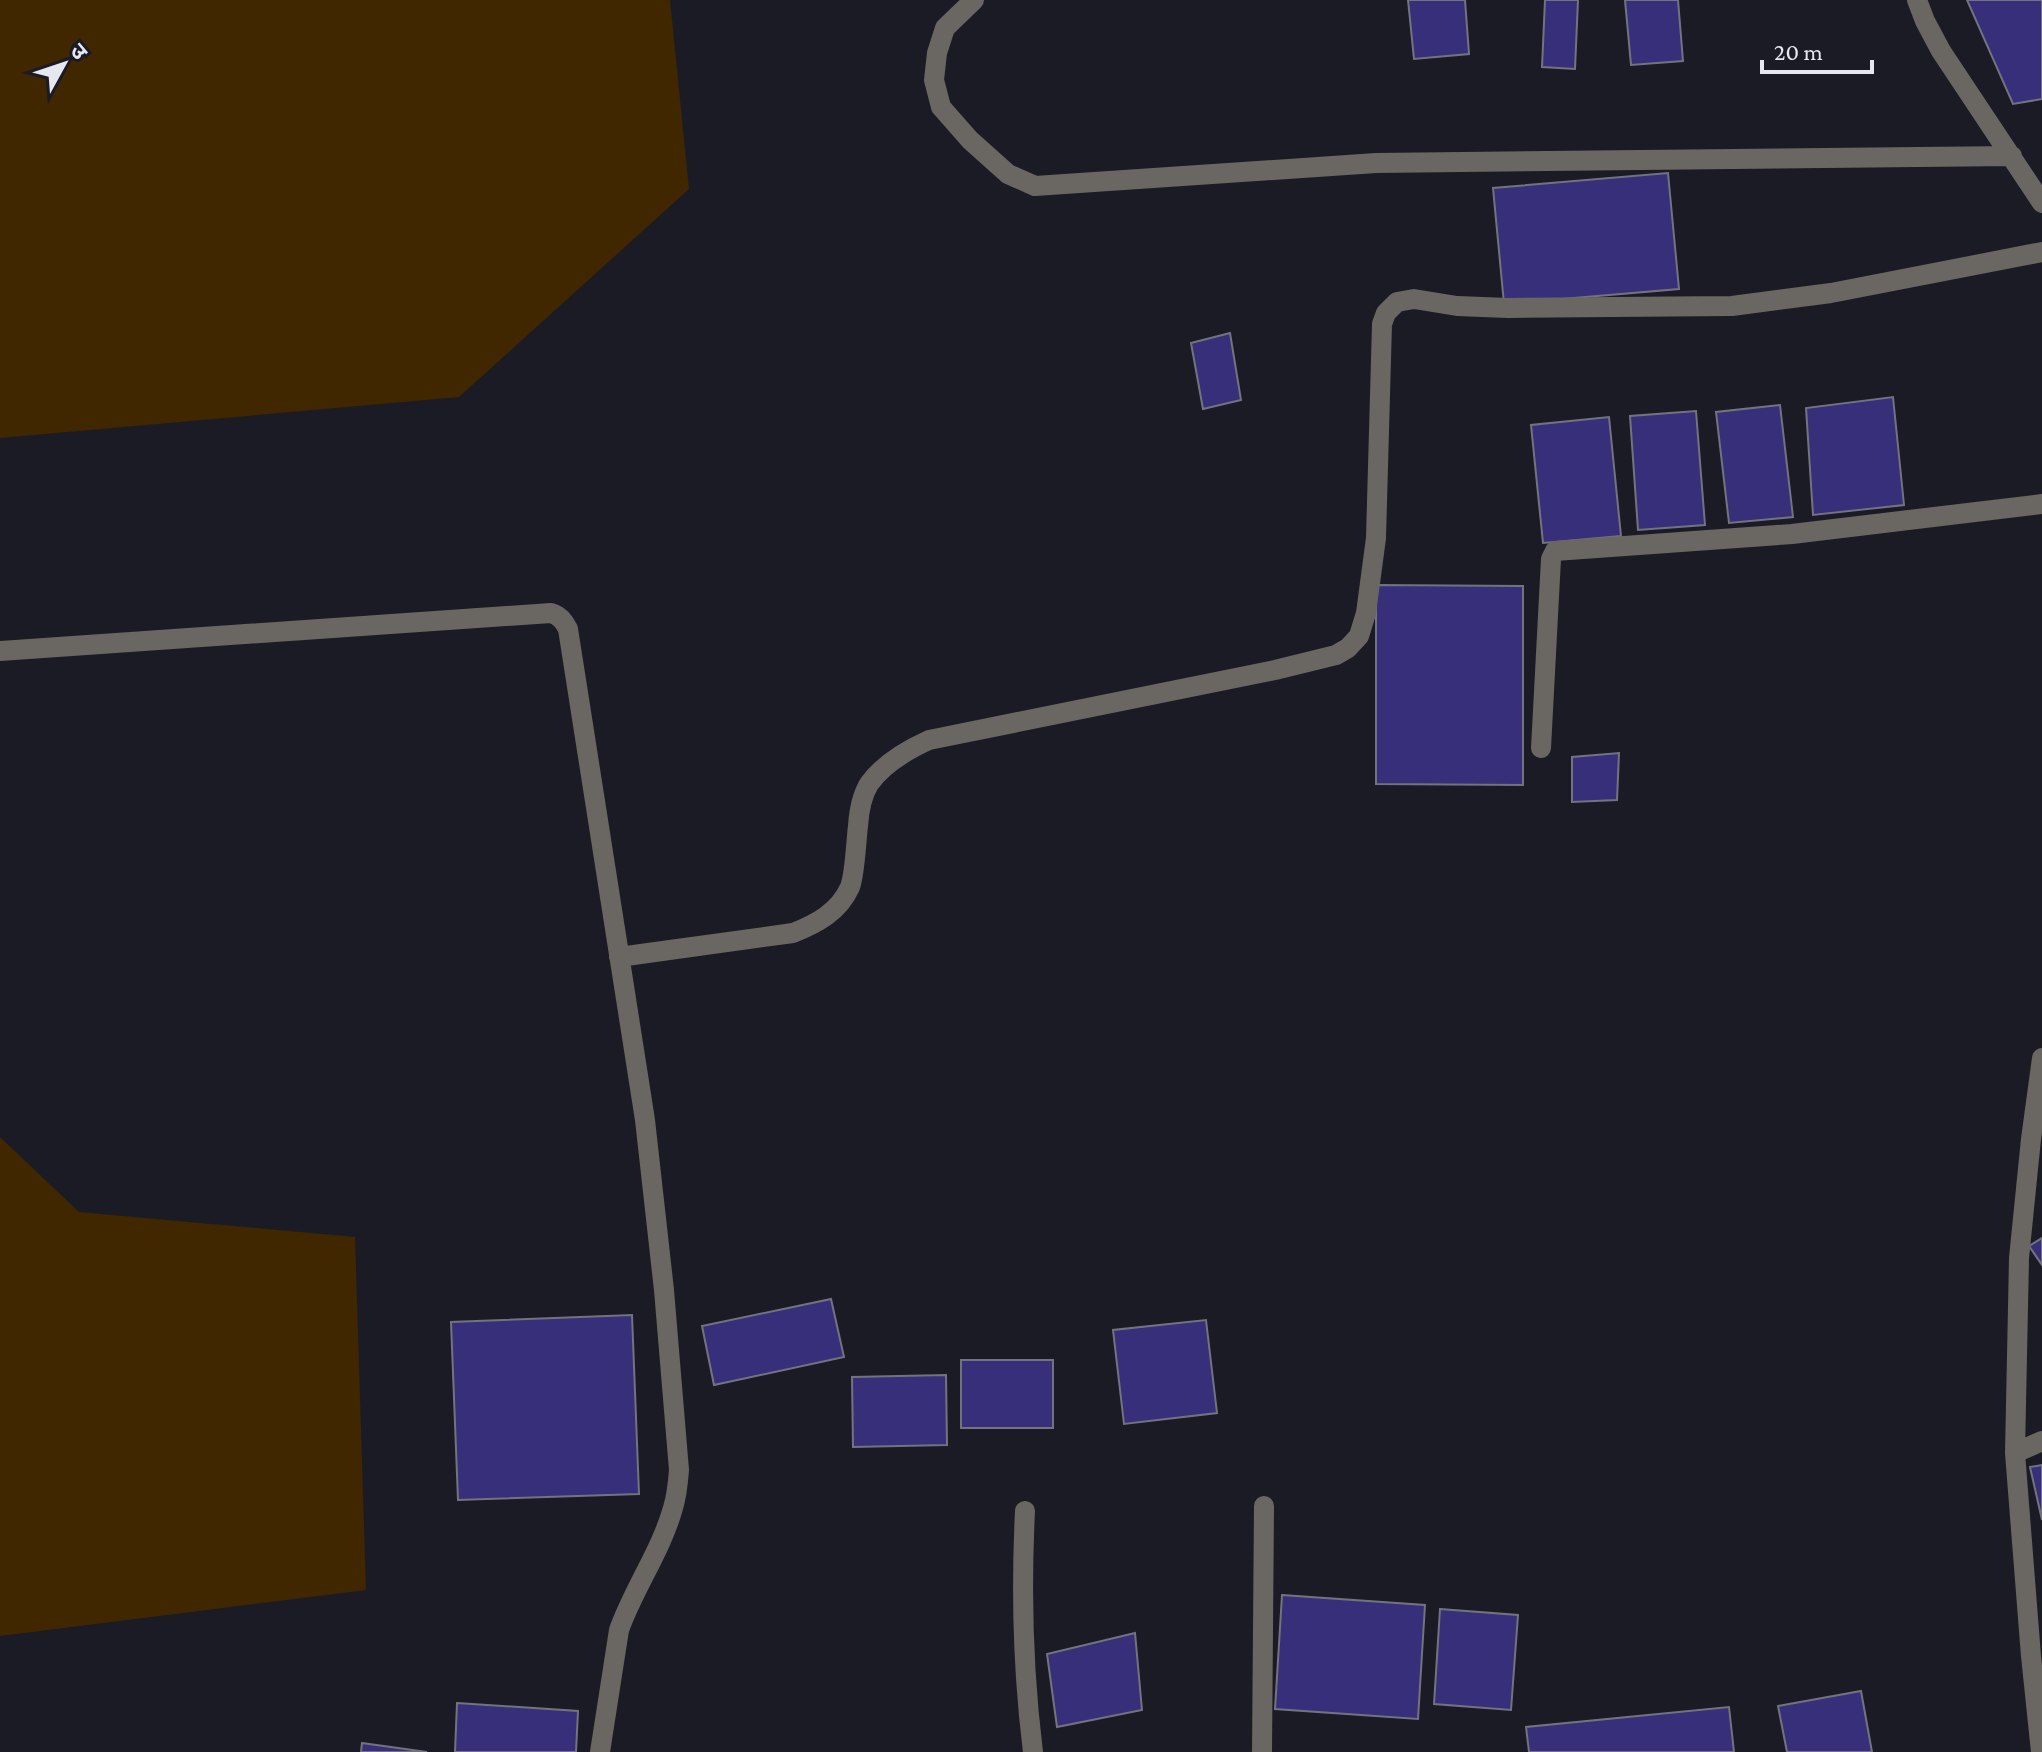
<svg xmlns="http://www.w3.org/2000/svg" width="2042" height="1752" font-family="'Crimson Pro','Noto Sans Devanagari',serif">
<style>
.green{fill:#402700}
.building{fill:#372f79;stroke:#737380;stroke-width:2}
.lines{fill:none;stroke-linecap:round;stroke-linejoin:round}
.minor{stroke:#6a6661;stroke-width:20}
</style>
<rect width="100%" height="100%" fill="#1b1b25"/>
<path class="green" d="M0,0H670L689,189L459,397L0,438Z
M0,1137L79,1212L355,1237L366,1590L0,1636Z"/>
<path class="building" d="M1408,0H1465L1469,54L1414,59Z
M1545,0H1578L1575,69L1542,67Z
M1625,0H1678L1683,61L1631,65Z
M1967,0H2042V99L2013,104Z
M1668,173L1679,289L1504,304L1493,188Z
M1230,333L1241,400L1203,409L1191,343Z
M1893,397L1904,505L1813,515L1806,408Z
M1780,405L1793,517L1729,523L1716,412Z
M1696,411L1705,525L1638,530L1630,416Z
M1609,417L1621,536L1543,543L1531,425Z
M1376,585L1523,586V785L1376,784Z
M1619,753L1617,800L1572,802V757Z
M2042,1238V1265L2029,1246Z
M831,1299L844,1357L714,1385L702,1326Z
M632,1315L639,1494L458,1500L451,1322Z
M1206,1320L1217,1413L1124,1424L1113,1330Z
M961,1360H1053V1428H961Z
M946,1375L947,1445L853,1447L852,1377Z
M2042,1465V1520L2030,1467Z
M1282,1595L1425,1605L1418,1719L1275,1709Z
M1440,1609L1518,1615L1511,1710L1434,1704Z
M1135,1633L1142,1710L1057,1727L1047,1654Z
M1861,1691L1872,1752H1787L1778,1706Z
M457,1703L578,1711L576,1752H455Z
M1729,1707L1734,1752H1529L1526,1727Z
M362,1743L427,1752H361Z"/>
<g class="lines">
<path class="minor" d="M974,0L945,28L937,53L934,80L941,107L970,140L1008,174L1035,186L1376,163L2012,156
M1917,0L1925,21L1941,51L2042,203
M0,651L551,613C560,616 564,621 568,629L645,1120L664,1290L679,1470C678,1483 677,1495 673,1508C661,1551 634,1588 619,1630L600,1752
M1541,748L1551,559L1555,551L1792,534L2042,504
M619,957L793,933C816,924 839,912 850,887C855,874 856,842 858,826C859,811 861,797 869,784C883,764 907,750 929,740L1275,670L1336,655L1348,648L1359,636L1366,613L1376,538L1382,324L1386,313L1397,302L1414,299L1457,306L1508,308L1732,306L1831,293L2042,252
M2015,1453L2042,1441
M1025,1511C1021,1591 1023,1672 1033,1752
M1262,1752L1264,1506
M2041,1752L2031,1656L2015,1453L2019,1258L2031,1139L2042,1058"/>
</g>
<g transform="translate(64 64) rotate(50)" stroke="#1b1b25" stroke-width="6" paint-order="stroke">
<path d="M0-6L14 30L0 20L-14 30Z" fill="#e7e8ef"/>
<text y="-12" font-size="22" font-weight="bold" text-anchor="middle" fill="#e7e8ef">उ</text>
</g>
<path d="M1762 60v12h110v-12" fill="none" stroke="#e7e8ef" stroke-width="4"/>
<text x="1774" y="60" font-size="24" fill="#e7e8ef" stroke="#1b1b25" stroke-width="6" paint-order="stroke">20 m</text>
</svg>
